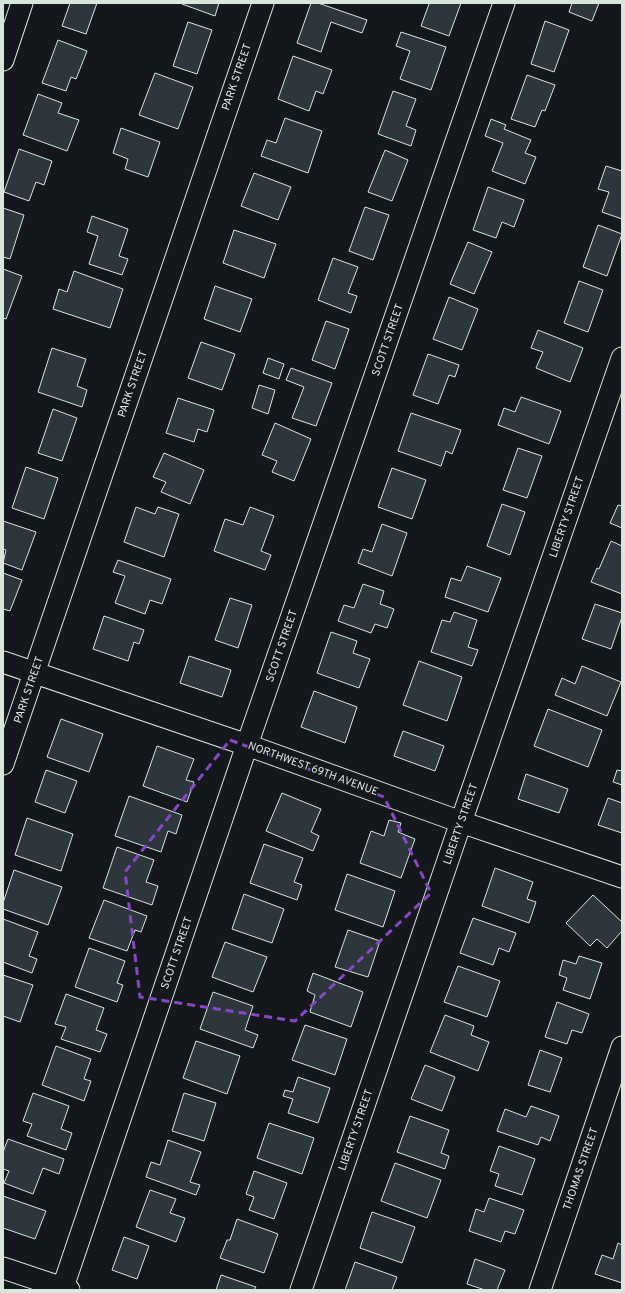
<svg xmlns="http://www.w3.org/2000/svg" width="625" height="1293" font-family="Overpass,sans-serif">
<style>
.building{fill:#2c363c;stroke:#d8e6dc}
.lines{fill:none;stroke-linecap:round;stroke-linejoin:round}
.minor-casing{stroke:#d8e6dc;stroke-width:23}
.minor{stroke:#14181c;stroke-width:21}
.marked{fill:none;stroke:#8948c3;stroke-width:3;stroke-dasharray:8 5;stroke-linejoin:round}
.labels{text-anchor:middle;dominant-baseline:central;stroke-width:3;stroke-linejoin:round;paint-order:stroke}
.street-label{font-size:11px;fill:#d8e6dc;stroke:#14181c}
</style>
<rect width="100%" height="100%" fill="#14181c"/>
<path class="building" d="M70,3H97L86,34L62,26Z
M182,3H219L215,16L182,4Z
M311,3H318L367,20L362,33L331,22L321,52L297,43Z
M427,3H461L449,36L421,26L429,4Z
M572,3H571H599L592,21L569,12Z
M545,21L569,30L554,72L531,64Z
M188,22L212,30L197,74L173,66Z
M401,32L446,47L431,90L400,79L410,51L396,46Z
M58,40L87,51L76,79L71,77L66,91L42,83Z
M293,56L332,70L323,94L316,91L309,111L278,99Z
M155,73L193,87L178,129L139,115Z
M527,75L555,85L545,111L542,110L535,127L511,119Z
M393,91L416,99L406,126L416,130L411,146L378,134Z
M38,94L62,103L58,113L79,120L67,151L23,135Z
M285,118L322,131L308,173L261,156L267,140L276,143Z
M491,119L506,125L504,129L531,140L525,153L536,157L525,184L492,171L503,143L485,136Z
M121,128L160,142L148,177L125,169L128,159L113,153Z
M19,149L52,161L44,185L36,182L29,201L4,192Z
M385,150L408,160L392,201L368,192Z
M606,166L622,171V219L602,212L609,192L598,189Z
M254,173L291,187L278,220L241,206Z
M488,187L524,200L514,227L502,222L496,238L473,230Z
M365,207L389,215L373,260L349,251Z
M3,208L24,215L10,259L3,257Z
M92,216L128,229L119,256L128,259L122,275L89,264L98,236L87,232Z
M598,225L622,234L607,276L583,267Z
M234,230L276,244L264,278L223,263Z
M468,242L492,252L474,294L450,284Z
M333,258L358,267L348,293L357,296L351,313L318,300Z
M3,269L22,276L6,319L3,318Z
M74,271L123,289L110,328L53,309L59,289L67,292Z
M579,281L603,290L588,332L564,323Z
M215,286L252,299L240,332L204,319Z
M449,297L478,309L462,350L433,339Z
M326,321L349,329L335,369L312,360Z
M538,330L583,348L570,382L536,368L543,352L531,348Z
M201,342L235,354L222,390L188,378Z
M52,348L86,359L77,386L87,390L82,407L38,392Z
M428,354L459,365L455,377L449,375L438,404L413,395Z
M268,358L284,364L279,379L263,373Z
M291,368L332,383L316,426L292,418L304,387L286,380Z
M259,385L275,390L268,414L252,408Z
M521,397L561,411L549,444L498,425L504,408L515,412Z
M178,398L214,410L207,432L198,429L194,442L166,433Z
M53,409L77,418L62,461L38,453Z
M411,413L461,430L452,454L446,451L441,466L398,451Z
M275,423L311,439L294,481L272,472L277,461L262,455Z
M518,448L542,456L527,498L503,490Z
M164,453L204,470L190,504L161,492L166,482L153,477Z
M26,467L58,478L44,519L12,508Z
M392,468L426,480L412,519L378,507Z
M502,504L525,512L510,555L487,546Z
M618,505L622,506V528L610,523Z
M136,507L155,514L158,507L179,514L164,557L124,542Z
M250,507L274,516L261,551L271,555L265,570L214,551L225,519L243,525Z
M3,521L36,532L22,570L3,563L6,550L3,549Z
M382,524L407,533L392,576L358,563L363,549L372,552Z
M611,541L622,546V594L591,582L597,568L599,569Z
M118,560L171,579L162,604L150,600L145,614L115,603L125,576L113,572Z
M467,566L501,578L488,612L445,597L451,578L461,581Z
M3,573L22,580L10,611L3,609Z
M363,584L384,591L380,604L394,609L387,628L375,624L371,633L338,621L344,605L354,608Z
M230,598L252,605L238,648L215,640Z
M595,604L622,613V617L611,649L582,639Z
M454,612L477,620L468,647L478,650L472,666L431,652L442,620L450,622Z
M104,616L144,630L139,644L134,642L128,661L93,649Z
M331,632L357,641L353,653L370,659L359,688L317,673Z
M189,656L231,670L222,697L180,683Z
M419,661L462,677L447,721L403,705Z
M582,666L621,682L607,716L555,695L562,678L575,684Z
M314,691L357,707L345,743L301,727Z
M548,709L602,730L588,767L534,746Z
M61,719L103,734L89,772L47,757Z
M403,731L444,746L435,771L394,756Z
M157,746L194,759L186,780L194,782L187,802L143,786Z
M46,770L77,781L65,813L35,802Z
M617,770L622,771V785L613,782Z
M526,774L568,789L559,813L518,799Z
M282,793L321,809L311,832L319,836L313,851L266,831Z
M129,796L182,815L176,834L168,831L161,852L115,836Z
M608,798L622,803V833L598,825Z
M27,818L73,834L61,871L15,855Z
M389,820L401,823L398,832L415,839L401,878L360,863L371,831L384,836Z
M264,844L303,858L294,882L302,885L297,900L250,883Z
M117,847L154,860L146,882L158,886L152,905L103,888Z
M495,868L533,882L527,899L536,902L529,923L482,906Z
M14,870L62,887L48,925L3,909V903Z
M347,874L395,891L383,927L335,910Z
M244,894L284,909L272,943L232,929Z
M593,895L622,922V931L607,948L597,939L590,946L566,923Z
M104,900L147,916L141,932L135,930L127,951L89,938Z
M473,918L516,933L509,952L499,948L493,965L460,953Z
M3,919L38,932L29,956L37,959L32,973L3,962Z
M348,930L380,941L368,977L335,967Z
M225,942L267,957L253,992L212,977Z
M89,948L125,961L117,983L123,985L117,1002L75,987Z
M579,956L602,963L590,999L563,990L567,978L559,975L563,960L576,964Z
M458,966L500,981L487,1017L444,1002Z
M313,973L363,992L351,1027L310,1012L315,995L307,991Z
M3,975L33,985L20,1022L3,1016Z
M213,992L253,1006L245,1030L258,1035L253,1048L200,1029Z
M66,994L104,1008L96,1030L107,1034L100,1052L61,1039L66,1027L55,1024Z
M557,1002L589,1014L582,1033L572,1030L567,1044L545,1037Z
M445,1015L474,1026L471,1035L489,1042L478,1071L430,1052Z
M305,1025L347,1039L335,1075L292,1060Z
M196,1041L240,1056L227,1094L183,1078Z
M56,1046L91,1059L84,1079L91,1081L84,1101L42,1085Z
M540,1050L562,1058L550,1092L528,1085Z
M425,1065L455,1077L442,1111L411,1099Z
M298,1077L330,1088L318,1123L288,1113L293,1099L283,1096L285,1090L293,1092Z
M33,1093L69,1106L61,1129L72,1133L66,1150L27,1136L32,1124L23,1121Z
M184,1093L216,1103L204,1141L172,1131Z
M531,1106L559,1116L550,1141L541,1137L538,1145L497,1131L505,1109L526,1117Z
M410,1116L449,1130L441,1153L449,1156L445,1169L397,1152Z
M269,1123L314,1138L302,1174L257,1158Z
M8,1139L64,1159L59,1174L43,1168L33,1194L4,1183L9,1171L3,1169V1152Z
M168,1140L201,1152L190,1182L200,1185L196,1195L146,1177L151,1162L160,1165Z
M499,1146L535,1159L522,1195L495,1186L499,1174L490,1171Z
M395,1163L441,1180L427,1218L381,1201Z
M254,1171L287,1183L274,1219L249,1210L254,1197L246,1194Z
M150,1190L176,1199L170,1213L185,1218L176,1242L136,1227Z
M3,1196L46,1211L35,1239L3,1228Z
M489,1198L524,1210L515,1234L505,1231L501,1242L469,1231L476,1209L484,1212Z
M372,1212L415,1227L402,1263L360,1248Z
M237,1219L278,1234L264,1273L220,1258L227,1240H230Z
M124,1237L149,1246L137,1279L112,1270Z
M618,1243L622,1245V1283L595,1274L602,1255L613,1259Z
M475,1259L505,1270L497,1290H485L467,1284Z
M355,1262L397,1277L392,1290H345Z
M221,1275L256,1287L254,1290H216Z"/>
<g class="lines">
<g class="minor-casing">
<path id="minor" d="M3,60L22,3
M3,662L247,745L461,822L622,877
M3,764L263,3
M3,1268L69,1290
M62,1290L247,745L504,3
M301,1290L461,822L622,358
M540,1290L622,1047"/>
</g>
<use href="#minor" class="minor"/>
</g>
<path class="marked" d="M230,740L384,797L431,893L295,1021L140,997L125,872Z"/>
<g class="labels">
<g class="street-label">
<text transform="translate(237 77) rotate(-71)">PARK STREET</text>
<text transform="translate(388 340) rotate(-71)">SCOTT STREET</text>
<text transform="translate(133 384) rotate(-71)">PARK STREET</text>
<text transform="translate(567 517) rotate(-71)">LIBERTY STREET</text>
<text transform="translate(282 646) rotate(-71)">SCOTT STREET</text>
<text transform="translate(29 690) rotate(-71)">PARK STREET</text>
<text transform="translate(313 769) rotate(20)">NORTHWEST 69TH AVENUE</text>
<text transform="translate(461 824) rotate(-71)">LIBERTY STREET</text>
<text transform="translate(177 953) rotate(-71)">SCOTT STREET</text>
<text transform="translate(356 1130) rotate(-71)">LIBERTY STREET</text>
<text transform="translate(581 1169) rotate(-71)">THOMAS STREET</text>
</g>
</g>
<rect width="625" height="1293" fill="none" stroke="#d8e6dc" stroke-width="8"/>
</svg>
